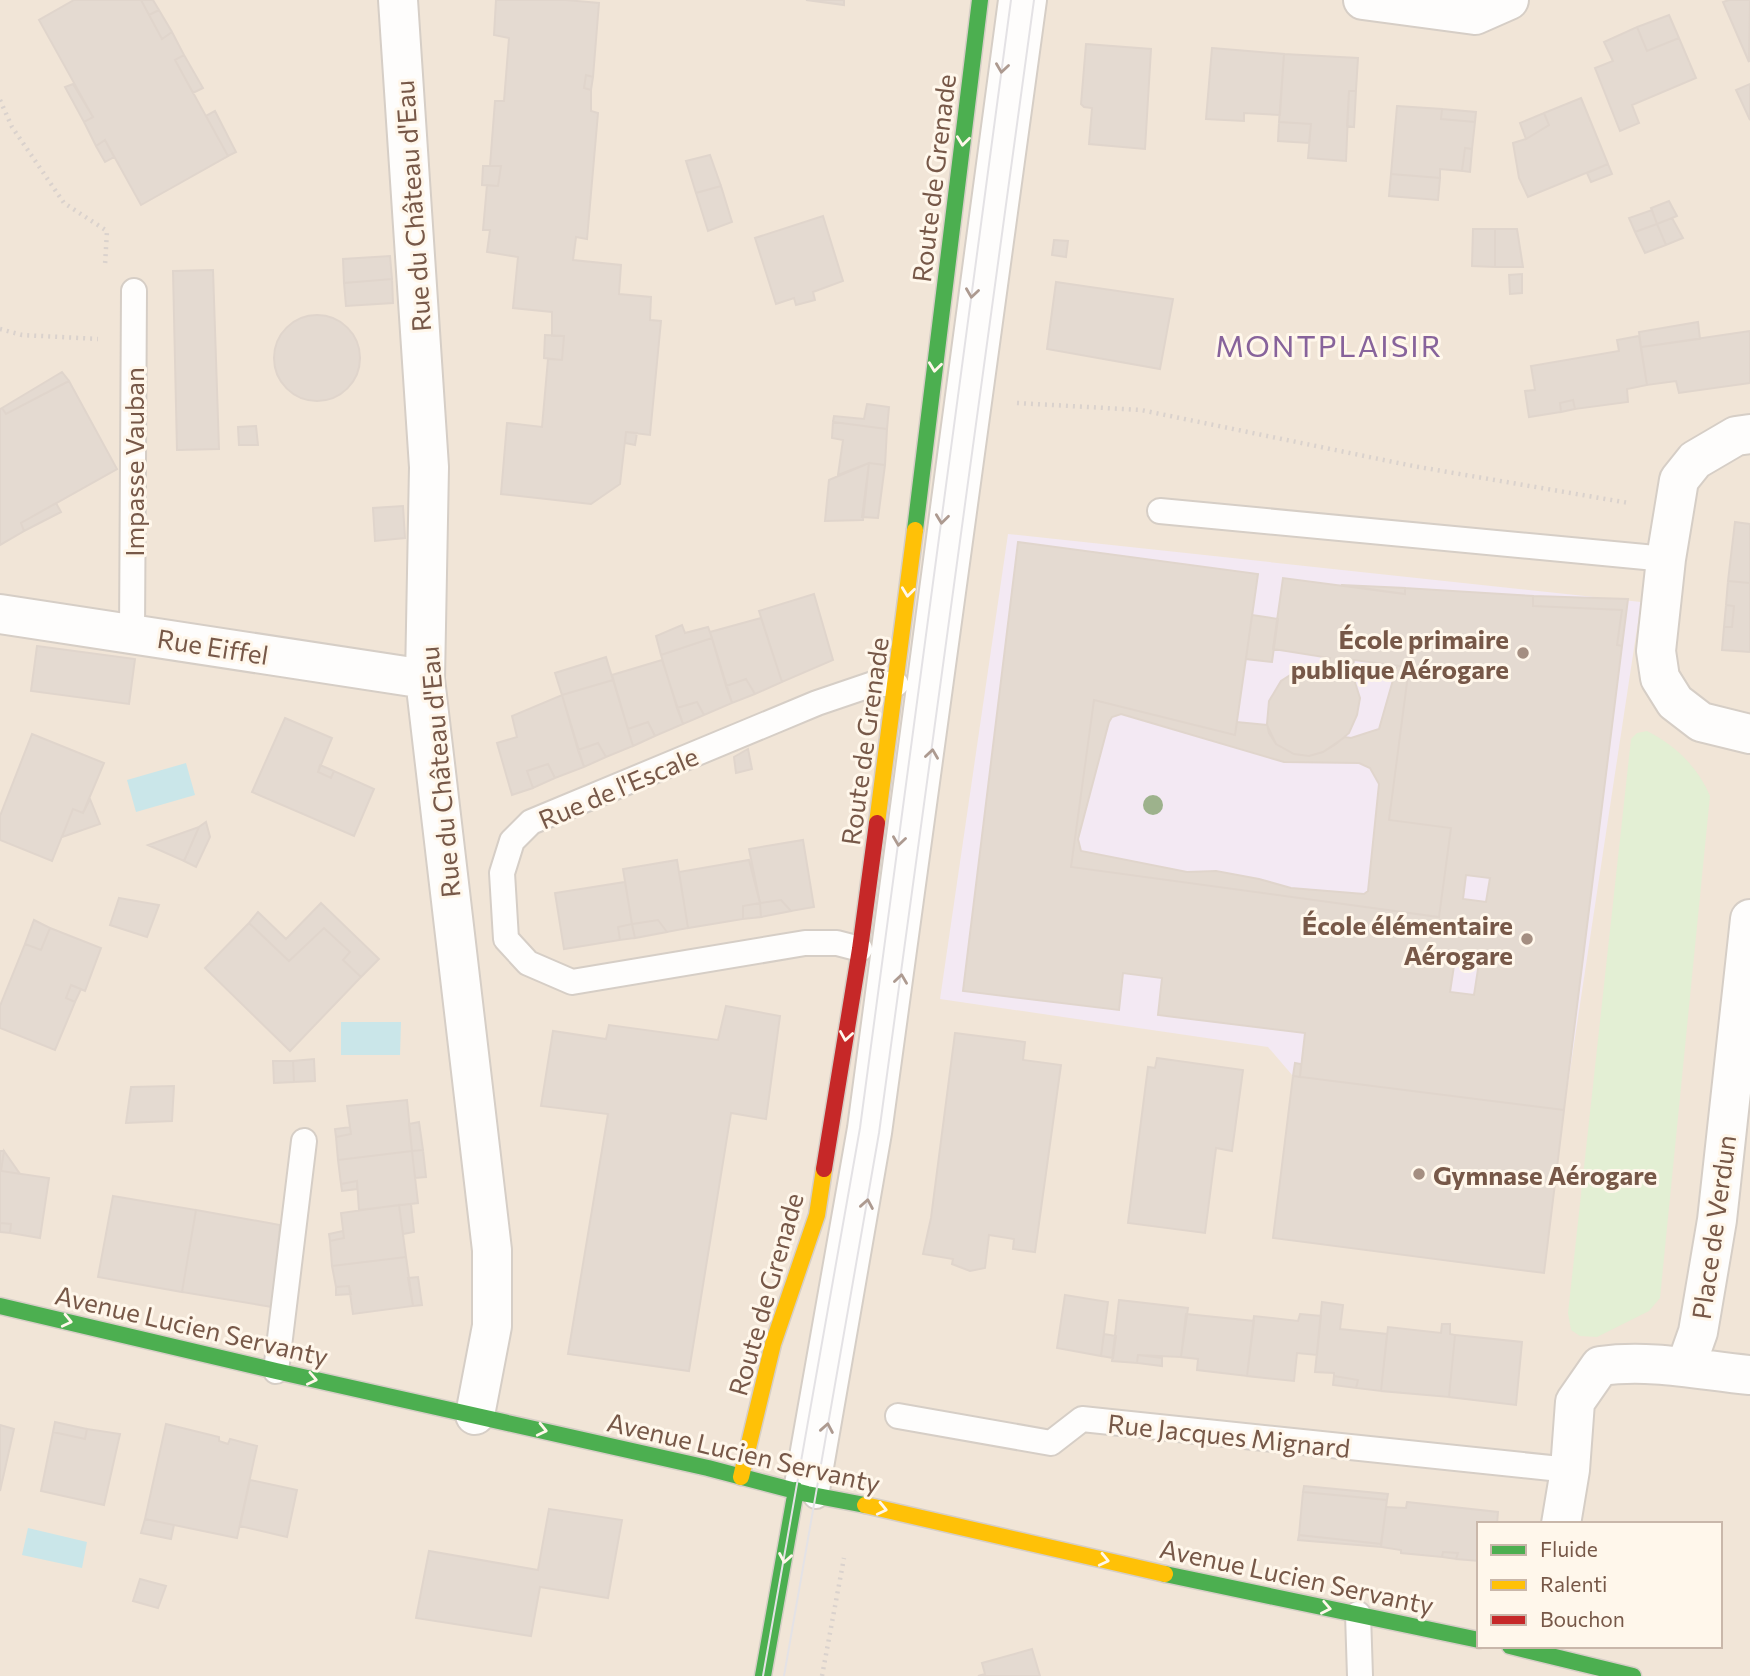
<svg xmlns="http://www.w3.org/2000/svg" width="1750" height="1676" font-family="Commissioner,sans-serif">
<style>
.residential{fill:#f1e5d7;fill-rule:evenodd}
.education{fill:#f3e9f3}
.green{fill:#e3efd4}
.water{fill:#cae6e9}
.building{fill:#e4dad1;stroke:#e0d5cc;stroke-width:2;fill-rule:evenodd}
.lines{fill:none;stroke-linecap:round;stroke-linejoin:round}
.lane-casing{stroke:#d6cec6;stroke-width:28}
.street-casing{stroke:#d6cec6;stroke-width:42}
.fast-casing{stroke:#d6cec6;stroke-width:19}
.slow-casing{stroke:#d6cec6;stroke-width:19}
.jam-casing{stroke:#d6cec6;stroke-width:19}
.path{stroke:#dad2cd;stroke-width:4.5;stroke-dasharray:2 5;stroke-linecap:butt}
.lane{stroke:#fefdfc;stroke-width:24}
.street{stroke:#fefdfc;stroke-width:38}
.fast{stroke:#4caf50;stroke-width:16}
.slow{stroke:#ffc107;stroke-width:16}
.jam{stroke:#c62828;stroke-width:16}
.tram{stroke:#e4e2e5;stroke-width:2}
.tree{fill:#9db28c}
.oneway{stroke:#ad9a90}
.oneway2{stroke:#fff7eb}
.poi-dot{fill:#a48e81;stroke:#fff7eb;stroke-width:2.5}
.labels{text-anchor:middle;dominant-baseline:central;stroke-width:6;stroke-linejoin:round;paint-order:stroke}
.street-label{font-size:26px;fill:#775848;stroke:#fff7eb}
.poi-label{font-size:26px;font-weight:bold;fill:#775848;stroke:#fff7eb;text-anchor:end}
.quarter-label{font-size:30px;letter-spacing:2px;fill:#87639b;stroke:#fff7eb}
</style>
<rect width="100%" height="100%" fill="#f7f2ea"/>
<path class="residential" d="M0,0H1750V1676H0ZM1479,1524H1720V1646H1479Z"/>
<path class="education" d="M1008,534L1641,602L1564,1110L1293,1076L1268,1047L940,999Z"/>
<path class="green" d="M1647,731C1675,745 1698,767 1710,796L1660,1298L1649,1311L1597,1337L1580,1336L1571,1330L1568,1313L1631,739L1637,733Z"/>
<path class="water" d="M186,763L195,795L136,812L127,780Z
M341,1022H401L400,1055H341Z
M28,1528L87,1542L82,1568L22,1555Z"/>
<path class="building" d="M74,0H141L162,39L172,32L184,55L175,60L228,156L141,205L105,140L96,146L84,122L93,117L39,20Z
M141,0H153L159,10L149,15Z
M496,0H566L599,3L593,77L586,75L584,88L591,90V111L598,113L587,239L576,237L573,260L621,265L619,294L651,297L650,320L661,321L650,435L626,432L620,484L591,504L501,494L507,423L542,427L548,359L562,360L564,336H552V312L513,308L518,257L487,252L490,230H483L487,185L498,186L501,166H490L495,101H504L509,38L494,35Z
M806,0H844V5Z
M1729,0H1750L1749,62L1723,2Z
M159,10L172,32L162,39L149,15Z
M1669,15L1679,38L1647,51L1637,27Z
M1637,27L1647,51L1679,38L1696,78L1632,105L1639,123L1620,131L1595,68L1613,61L1604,42Z
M1086,44L1151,49L1145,149L1089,144L1092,108L1084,107L1081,104Z
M1212,48L1284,54L1280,115L1244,113V121L1206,119Z
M1284,54L1358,58L1356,90L1349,91L1346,161L1308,158L1311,124L1279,122Z
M184,55L203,88L193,93L175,60Z
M586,75L593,77L591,90L584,88Z
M73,84L93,117L84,122L65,87Z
M1750,84V120L1736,90Z
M1356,90L1354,127L1347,126L1349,91Z
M1581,98L1608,164L1528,197L1519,178L1513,143L1526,139L1549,125L1544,113Z
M1397,106L1442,109L1441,119L1475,122L1472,149L1465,148L1462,171L1440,169V178L1391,174Z
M1442,109L1476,112L1475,122L1441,119Z
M215,111L236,152L228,156L206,116Z
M1544,113L1549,125L1526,139L1520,123Z
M1279,122L1311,124L1309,143L1278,141Z
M105,140L114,157L105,162L96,146Z
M1465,148L1472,149L1470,172L1462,171Z
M710,155L721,186L696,193L686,161Z
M1608,164L1612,174L1591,182L1587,173Z
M483,166H501L498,186L482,185Z
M1391,174L1440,178L1438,200L1389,196Z
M721,186L732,222L708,231L696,193Z
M1669,201L1677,216L1657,224L1651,208Z
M1652,210L1657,224L1635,232L1629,218Z
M823,216L843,281L813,292L815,300L796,305L794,298L776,304L755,238Z
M1672,218L1683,238L1666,245L1657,224Z
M1657,224L1666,245L1645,253L1635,232Z
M1473,229H1495V267L1472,266Z
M1495,229H1517L1523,267H1495Z
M1054,240L1068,241L1066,257L1052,255Z
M390,256L392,279L344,283L343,259Z
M213,270L219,449L177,450L173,271Z
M1522,274V293L1510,294L1509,275Z
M392,279L393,303L346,306L344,283Z
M1056,282L1173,299L1160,369L1047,349Z
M274 358a43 43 0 1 1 86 0a43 43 0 1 1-86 0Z
M1698,322L1700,339L1641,347L1639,332Z
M1750,331V383L1679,393L1676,381L1647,385L1641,347Z
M545,335L564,336L562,360L544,358Z
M1639,336L1647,385L1627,389L1628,402L1575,409L1573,400L1560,403L1561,412L1529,417L1525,391L1535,390L1531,366L1619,351L1617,340Z
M62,372L69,381L6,414L2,408Z
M69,381L117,469L21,523L24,531L0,545V409L2,408L6,414Z
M1573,400L1575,409L1561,412L1560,403Z
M867,404L889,407L887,429L833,422L834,416L864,419Z
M833,422L887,429L885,465L869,463L838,475L843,440L832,438Z
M256,426L258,445H239L238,427Z
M626,432L637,433L635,445L625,443Z
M869,463L885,465L878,518L862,517Z
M869,463L863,520L825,521L829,480Z
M56,503L61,512L24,531L21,523Z
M403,506L405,538L375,541L373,508Z
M1735,522L1750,524V583L1728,581Z
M1018,542L1258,574L1235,735L1094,700L1071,867L1439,917L1451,828L1389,820L1409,667L1354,660L1352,673L1360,698L1357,715L1349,733L1336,744L1323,752L1309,756L1294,754L1276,744L1269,733L1267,724L1269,701L1281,681L1306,665L1328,664L1330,658L1273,649L1283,578L1405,594V588L1533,596V606L1622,610L1617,645L1622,646L1564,1110L1300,1077L1305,1033L1158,1015L1162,978L1123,973L1119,1010L963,991ZM1466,875L1490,878L1486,902L1463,899ZM1455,959L1479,963L1474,995L1450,992Z
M1728,581L1750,583V652L1722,650L1724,627H1732L1734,606L1726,605Z
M1341,585L1405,588V594Z
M814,594L833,660L782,682L759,611Z
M1533,596L1628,599L1622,646L1617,645L1622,610L1533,606Z
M1726,605L1734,606L1732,627H1724Z
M1252,615L1278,619L1272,662L1246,659Z
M761,618L782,682L755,694L746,679L726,686L710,632Z
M682,625L685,633L708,627L712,638L661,655L656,636Z
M712,638L732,703L704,715L697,702L677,708L661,655Z
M37,646L135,659L129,704L31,691Z
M606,657L613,680L562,695L555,673Z
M662,660L683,724L655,736L648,722L628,729L612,675Z
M1397,666L1409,667L1389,820L1451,828L1439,917L1071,867L1094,700L1235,735L1237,722L1267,725L1276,744L1294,754L1309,756L1323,752L1345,737L1351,738L1379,729ZM1121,714L1284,762L1359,763L1370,768L1379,784L1368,891L1364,894L1291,888L1259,879L1216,871L1187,872L1081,851L1078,839L1109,722L1112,717Z
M746,679L755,694L732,703L726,686Z
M613,680L633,746L606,757L598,743L578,750L562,695Z
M562,695L584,767L555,778L548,764L527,771L533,788L512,795L497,743L517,737L512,716Z
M697,702L704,715L683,724L677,708Z
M285,718L332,738L318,772L331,778L334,771L374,789L354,836L252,792Z
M648,722L655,736L633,746L628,729Z
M32,734L104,763L83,813L73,809L52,861L0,840V816Z
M598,743L606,757L584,767L578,750Z
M748,749L752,769L736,773L734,757Z
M548,764L555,778L533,788L527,771Z
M320,765L334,771L331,778L318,772Z
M90,799L100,824L62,837L73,809L83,813Z
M206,822L210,837L196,867L184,861L199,827Z
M199,827L184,861L148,845Z
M803,840L814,907L791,911L781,900L760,903L749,849Z
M677,860L688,928L667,932L658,920L632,924L623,869Z
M749,860L760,903L743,906V919L688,928L679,872Z
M625,882L632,924L618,927L620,940L564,949L555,893Z
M119,898L159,905L147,937L110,925Z
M781,900L791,911L761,917L760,903Z
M321,903L379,959L361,977L343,960L350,952L324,928L289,961L249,923L258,912L286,939Z
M760,903L761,917L743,919V906Z
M34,920L50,928L41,950L25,944Z
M658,920L667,932L635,938L632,924Z
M249,923L289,961L324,928L350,952L343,960L361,977L290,1051L205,968Z
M632,924L635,938L620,940L618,927Z
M50,928L101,948L85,991L71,985L66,998L75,1002L55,1050L0,1028V1006L25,944L41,950Z
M71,985L81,989L75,1002L66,998Z
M726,1006L780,1016L766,1119L731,1113L689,1371L568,1354L608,1114L541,1106L553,1031L606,1039L609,1025L718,1040Z
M955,1033L1025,1042L1023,1060L1061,1065L1035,1252L1013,1249L1014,1239L989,1235L985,1268L970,1271L952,1264L953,1259L923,1254L931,1218Z
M1157,1058L1243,1070L1232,1151L1216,1148L1205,1233L1128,1223L1148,1067L1155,1068Z
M314,1059L315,1081L294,1082L293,1061Z
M273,1061H293L294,1082L274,1083Z
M1295,1063L1301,1064L1300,1077L1293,1076Z
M1293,1076L1564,1110L1544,1273L1273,1238Z
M174,1086L172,1121L126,1123L131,1087Z
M407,1100L412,1151L338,1160L336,1137L351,1134L347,1106Z
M419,1122L423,1150L412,1151L409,1124Z
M350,1127L351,1134L336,1137L335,1129Z
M423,1150L426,1177L415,1178L412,1151Z
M0,1151H4L1,1171L49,1178L40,1238L10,1233L11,1224L0,1223Z
M4,1151L20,1174L1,1171Z
M412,1151L418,1203L359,1210L357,1181L341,1184L338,1160Z
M357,1181V1189L342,1191L341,1184Z
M113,1196L196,1210L182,1292L98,1277Z
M411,1204L414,1232L403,1234L399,1205Z
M399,1205L406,1257L332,1266L330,1241L344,1238L341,1213Z
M196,1210L280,1225L272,1307L182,1292Z
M0,1223L11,1224L10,1233L0,1232Z
M343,1231L344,1238L330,1241L329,1234Z
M406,1257L413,1306L353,1314L349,1286L336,1287L332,1266Z
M418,1277L422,1305L413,1306L408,1278Z
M349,1286L351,1294L336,1295V1287Z
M1065,1295L1108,1302L1101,1356L1057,1348Z
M1119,1300L1188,1308L1181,1357L1138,1355L1137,1363L1112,1361Z
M1322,1302L1343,1305L1340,1329L1387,1334L1381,1391L1356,1388L1358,1380L1334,1376V1373L1315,1372Z
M1186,1314L1254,1321L1247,1376L1197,1370L1198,1359L1181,1357Z
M1300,1314L1321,1316L1317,1355L1297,1353L1294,1381L1247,1376L1254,1316L1298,1321Z
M1442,1324H1450V1334L1455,1335L1449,1397L1381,1391L1388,1327L1441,1333Z
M1104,1334L1116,1336L1113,1358L1101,1356Z
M1455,1335L1522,1342L1516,1405L1449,1397Z
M1138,1355L1162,1358V1366L1137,1363Z
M1334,1376L1358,1380L1356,1388L1333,1385Z
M55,1422L87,1429L85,1439L53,1432Z
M166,1424L219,1437V1441L228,1444L230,1439L257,1446L237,1538L145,1519Z
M0,1425L14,1429L0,1491Z
M87,1429L120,1434L104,1505L41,1491L53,1432L85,1439Z
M250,1480L297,1490L287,1537L240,1526Z
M1304,1486L1388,1494L1387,1500L1303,1492Z
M1303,1492L1387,1500L1381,1544L1299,1535Z
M1407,1502L1498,1512L1497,1524H1479V1561L1456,1559L1458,1553L1443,1552L1442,1557L1401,1553V1550L1381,1547L1386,1507L1406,1508Z
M549,1509L622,1520L608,1598L540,1587L531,1636L416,1618L429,1551L538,1570Z
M145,1519L174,1525L171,1539L141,1533Z
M1299,1535L1381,1544V1547L1298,1540Z
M1443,1552L1458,1553L1456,1559L1442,1557Z
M140,1579L166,1586L158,1608L133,1601Z
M1032,1649L1040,1676H978L985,1674L982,1663Z"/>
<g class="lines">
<g class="lane-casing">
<path id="lane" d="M1160,511L1666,559
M132,634L134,291
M860,949L837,943H805L572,982L528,963L506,939L502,873L512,841L531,822L817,703L873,684H896
M276,1371L304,1141
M898,1416L1051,1443L1082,1419L1570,1470
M796,1490L860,1128L1011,0
M816,1496L879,1133L1034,0
M1358,1614L1360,1676"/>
</g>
<g class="street-casing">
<path id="street" d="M398,0L429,467L425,679L492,1250V1326L475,1415
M1363,0L1475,15L1509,0
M1750,434L1736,436L1695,460L1679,480L1666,559L1656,651L1660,678L1675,702L1701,722L1750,734
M0,614L425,679
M1686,1366L1698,1332L1717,1220L1750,919
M1561,1524L1570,1470L1575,1402L1600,1366C1651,1359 1699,1370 1750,1375"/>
</g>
<g class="fast-casing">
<path id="fast" d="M915,530L980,0
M0,1306L276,1371L708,1468L807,1494L865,1505
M1165,1574L1479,1640
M1510,1646L1633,1676
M763,1676L796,1490"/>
</g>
<g class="slow-casing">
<path id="slow" d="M877,823L915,530
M741,1477L773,1344L817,1215L824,1169
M865,1505L1165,1574"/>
</g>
<g class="jam-casing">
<path id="jam" d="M824,1169L860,949L877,823"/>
</g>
<path class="path" d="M0,100L12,127L64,203L107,231L105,265
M0,329L22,335L98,339
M1017,403L1141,410L1413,466L1629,503
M822,1676L844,1558"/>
<use href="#lane" class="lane"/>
<use href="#street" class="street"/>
<use href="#fast" class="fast"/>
<use href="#slow" class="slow"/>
<use href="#jam" class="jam"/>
<path class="tram" d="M763,1676L860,1128L1011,0
M784,1676L879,1133L1034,0"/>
</g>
<circle class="tree" cx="1153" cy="805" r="10"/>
<defs><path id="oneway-chevron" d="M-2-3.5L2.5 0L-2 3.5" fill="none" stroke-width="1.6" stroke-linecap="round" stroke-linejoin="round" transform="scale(1.75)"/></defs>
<g class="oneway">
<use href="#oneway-chevron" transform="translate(1002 68) rotate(98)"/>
<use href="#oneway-chevron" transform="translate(972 293) rotate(98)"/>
<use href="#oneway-chevron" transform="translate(942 519) rotate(97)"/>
<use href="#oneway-chevron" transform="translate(932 754) rotate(-82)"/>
<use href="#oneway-chevron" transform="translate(899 841) rotate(98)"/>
<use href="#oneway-chevron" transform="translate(901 979) rotate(-82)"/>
<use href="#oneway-chevron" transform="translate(867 1204) rotate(-80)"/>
<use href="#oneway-chevron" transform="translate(827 1428) rotate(-80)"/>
</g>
<g class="oneway2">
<use href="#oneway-chevron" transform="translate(963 141) rotate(97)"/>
<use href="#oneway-chevron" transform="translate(935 367) rotate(97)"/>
<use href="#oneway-chevron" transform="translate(908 592) rotate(97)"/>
<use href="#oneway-chevron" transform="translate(846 1036) rotate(99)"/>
<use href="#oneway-chevron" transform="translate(67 1321) rotate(13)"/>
<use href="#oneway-chevron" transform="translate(312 1379) rotate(12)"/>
<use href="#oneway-chevron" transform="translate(542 1430) rotate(13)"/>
<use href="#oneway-chevron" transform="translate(882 1509) rotate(13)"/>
<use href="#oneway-chevron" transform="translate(785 1558) rotate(100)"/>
<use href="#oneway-chevron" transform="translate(1104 1560) rotate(13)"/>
<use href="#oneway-chevron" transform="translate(1326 1608) rotate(11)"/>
</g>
<g class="poi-dot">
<circle cx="1523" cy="653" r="7"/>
<circle cx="1527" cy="939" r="7"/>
<circle cx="1419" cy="1174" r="7"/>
</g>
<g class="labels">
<g class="street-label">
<text transform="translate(933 178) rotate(-83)">Route de Grenade</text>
<text transform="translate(412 206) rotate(-94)">Rue du Château d'Eau</text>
<text transform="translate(133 462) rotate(-90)">Impasse Vauban</text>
<text transform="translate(213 646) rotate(9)">Rue Eiffel</text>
<text transform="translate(864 741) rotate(-82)">Route de Grenade</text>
<text transform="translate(439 772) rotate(-95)">Rue du Château d'Eau</text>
<text transform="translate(618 787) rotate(-23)">Rue de l'Escale</text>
<text transform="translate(1713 1227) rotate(-82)">Place de Verdun</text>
<text transform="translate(765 1294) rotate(-74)">Route de Grenade</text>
<text transform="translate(192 1325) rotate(13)">Avenue Lucien Servanty</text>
<text transform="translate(1229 1435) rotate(6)">Rue Jacques Mignard</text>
<text transform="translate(744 1452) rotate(13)">Avenue Lucien Servanty</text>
<text transform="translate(1297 1576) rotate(12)">Avenue Lucien Servanty</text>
</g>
<g class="poi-label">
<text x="1509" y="638">École primaire<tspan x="1509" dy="30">publique Aérogare</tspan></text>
<text x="1513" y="924">École élémentaire<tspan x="1513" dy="30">Aérogare</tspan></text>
<text x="1433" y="1174" text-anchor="start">Gymnase Aérogare</text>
</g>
<g class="quarter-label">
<text x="1329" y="344">MONTPLAISIR</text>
</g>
</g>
<rect x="1477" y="1522" width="245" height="126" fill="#fff7eb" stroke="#c9b7aa" stroke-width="2"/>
<rect x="1491" y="1545" width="35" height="10" fill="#4caf50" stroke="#c9b7aa" stroke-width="2"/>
<text x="1540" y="1557" font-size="21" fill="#775848">Fluide</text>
<rect x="1491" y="1580" width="35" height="10" fill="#ffc107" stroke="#c9b7aa" stroke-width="2"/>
<text x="1540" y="1592" font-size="21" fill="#775848">Ralenti</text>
<rect x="1491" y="1615" width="35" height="10" fill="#c62828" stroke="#c9b7aa" stroke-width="2"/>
<text x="1540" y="1627" font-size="21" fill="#775848">Bouchon</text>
</svg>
